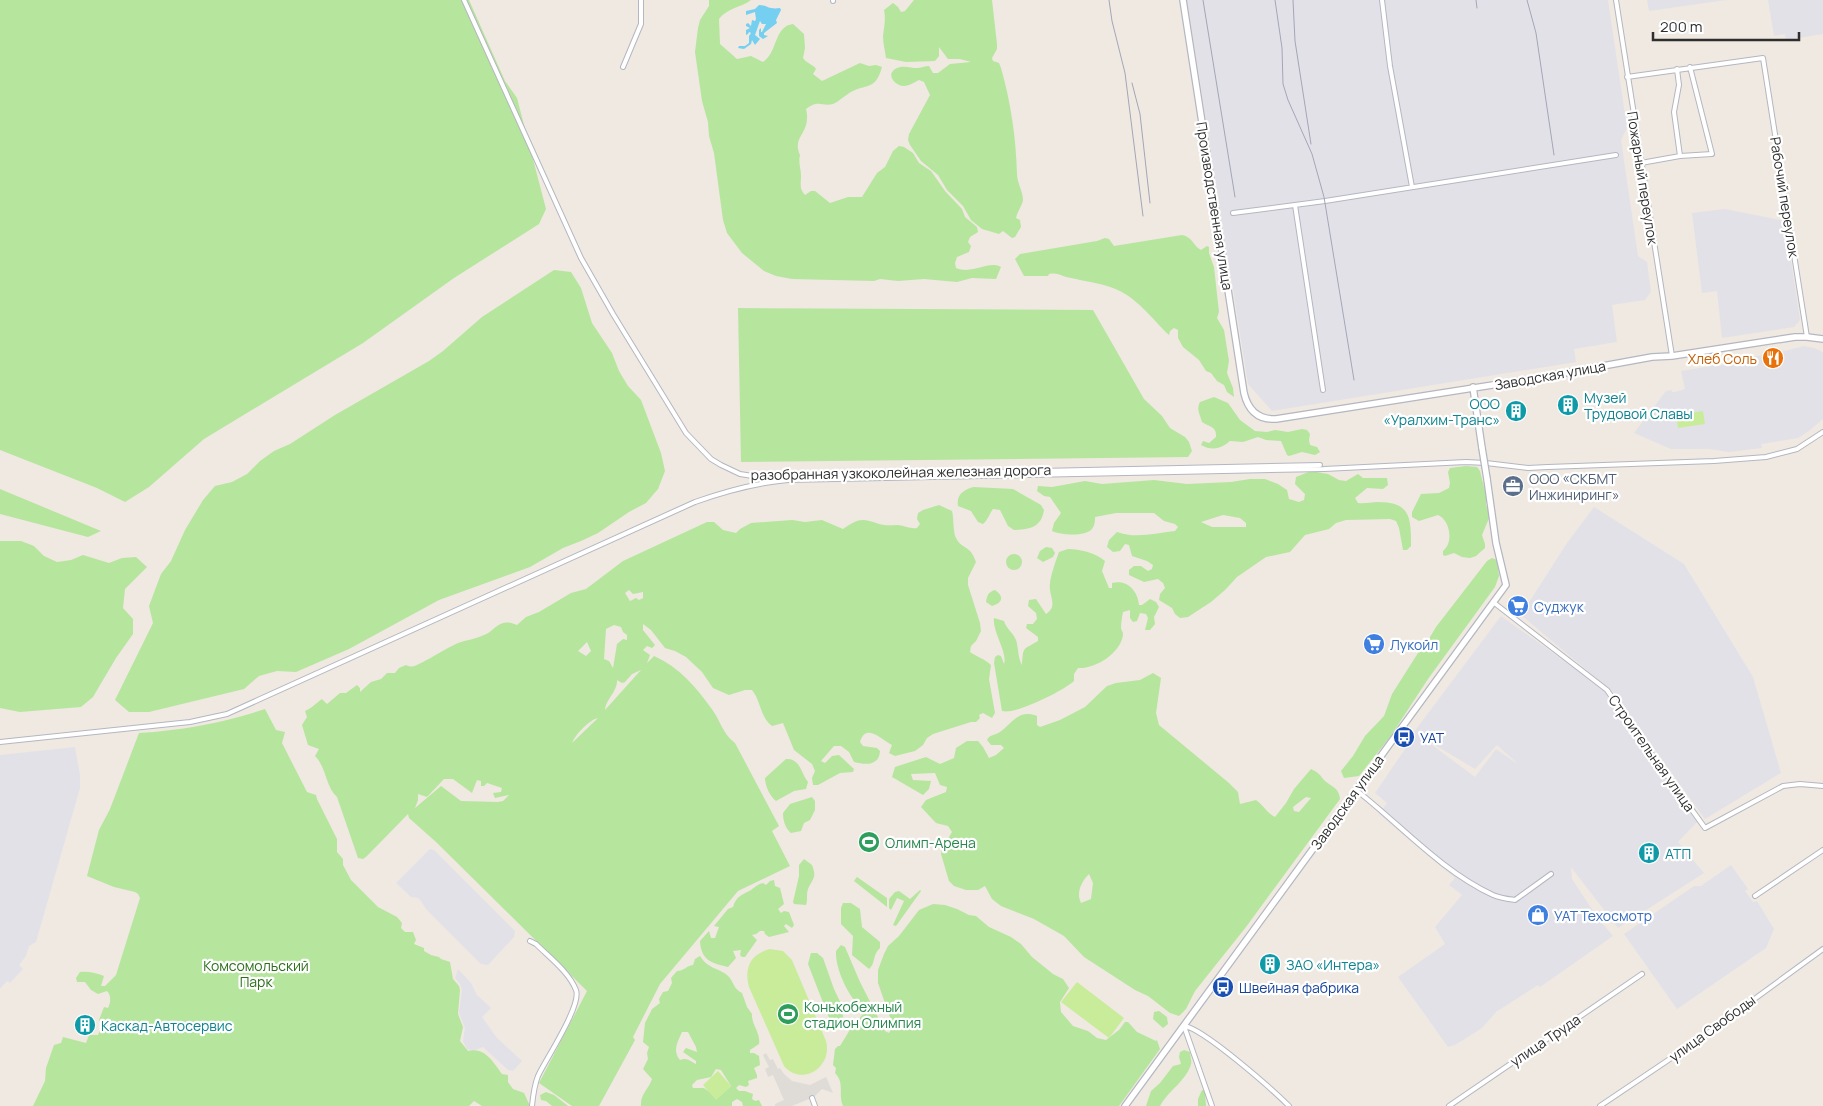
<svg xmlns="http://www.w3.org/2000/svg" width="1823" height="1106" font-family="Manrope,sans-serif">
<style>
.industrial{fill:#e3e1e8;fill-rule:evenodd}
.green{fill:#b6e59e;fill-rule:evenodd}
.pitch{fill:#c9ec9a}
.plaza{fill:#dfdcd8}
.water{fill:#75cff0}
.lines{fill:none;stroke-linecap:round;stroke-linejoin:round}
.street-casing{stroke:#b4b7c1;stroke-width:6}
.secondary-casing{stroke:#b4b7c1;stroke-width:8}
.street{stroke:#fff;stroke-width:4}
.secondary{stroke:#fff;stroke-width:5.5}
.rail{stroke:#a3a6b8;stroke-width:1}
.secondary-bridge-casing{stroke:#b4b7c1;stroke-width:8;stroke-linecap:butt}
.secondary-bridge{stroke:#fff;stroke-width:5.5}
.labels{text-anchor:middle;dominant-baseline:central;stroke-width:4.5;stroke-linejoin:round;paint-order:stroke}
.street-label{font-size:14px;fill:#2e2e2e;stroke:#fff}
.food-label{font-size:14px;fill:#c56008;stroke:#fff;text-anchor:end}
.culture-label{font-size:14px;fill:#0d838f;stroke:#fff;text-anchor:start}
.service-label{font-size:14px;fill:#4e5e75;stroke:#fff;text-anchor:start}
.shop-label{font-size:14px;fill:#366cbe;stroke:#fff;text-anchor:start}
.transit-label{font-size:14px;fill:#164399;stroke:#fff;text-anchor:start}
.leisure-label{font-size:14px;fill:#27864d;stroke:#fff;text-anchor:start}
.park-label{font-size:14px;fill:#2c6e1b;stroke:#fff}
</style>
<rect width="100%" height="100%" fill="#efe9e1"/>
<path class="industrial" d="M1187,0H1608L1627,128L1621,140L1638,256L1647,262L1651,292L1645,300L1612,305L1617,342L1574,349L1576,362L1272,411L1248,384Z
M1647,0H1726L1649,11Z
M1768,0H1823V34L1786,40L1785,34L1774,36Z
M1725,209L1785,221L1800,320L1794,327L1722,338L1717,291L1702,293L1692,213Z
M1804,346L1814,348L1823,352V419L1809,431L1798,438L1761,444L1762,448L1729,452L1709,449H1671L1634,433L1666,391L1672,390V392H1675L1685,389L1681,371L1712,366V364L1717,363L1718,366L1738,362V359L1777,353Z
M1594,507L1684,564L1753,677L1781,773L1705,819L1613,692L1521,615L1567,543Z
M1501,616L1605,690L1698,821L1678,842L1704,873L1618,928L1571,867L1572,879L1597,917L1613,936L1540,987L1538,985L1496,1012L1482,1028L1455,1045L1448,1047L1398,977L1445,944L1435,927L1462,895L1449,885L1455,878L1379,814L1387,803L1375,793L1416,733L1414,732ZM1420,736L1475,769L1497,745L1519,765L1496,749L1475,777Z
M75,747L80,775V788L36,942L29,946L26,956L19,965L23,969L10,983L7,981L0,989V755Z
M430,849L434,850L515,931L514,937L488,965L481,964L426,909L421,901L418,898L411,897L396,883Z
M1731,865L1748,889L1745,891L1753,902L1757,901L1774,929L1766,948L1677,1009L1624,934L1694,886H1701Z
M458,969L471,983L477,995L491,1008L482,1017L497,1038L522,1061L513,1071L508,1070L483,1047L473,1051L467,1049L463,1041L465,1028L459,1013L462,990L460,984L455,978Z"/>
<path class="green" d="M0,0H469L505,81L517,98L546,209L539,224L454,278L363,343L204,439L149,487L125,502L97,488L0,450Z
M709,0H751C742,7 727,8 719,19L720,44L737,59L751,56L763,62C778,52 774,26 793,24L804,34L805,48L803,58C807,64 813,64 816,69L813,74L822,81L860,63L869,66L876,65L882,67C876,89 868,84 853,91C846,94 840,101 833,104C822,107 819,99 806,109C812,134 791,136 800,155C798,163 801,168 801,176C801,184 799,188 805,195L811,191H815L830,203L848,197H862L877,173L885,167L893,151L899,146L904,147L913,153L919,163L931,171L945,191L962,209L965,217L977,227L978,232L970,237L968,242L971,246L969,252L957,257L955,263L956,268C973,275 988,260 1001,267L996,279L972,278L957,282L924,279L898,281L880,279L874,281L792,279L776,276L764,271L742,253L727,233L723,220L714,153L709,136L708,122L702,101L695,52L698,28L700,20L709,6Z
M914,0H992L997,44V49L992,58L993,61L999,63L1001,68C1011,103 1016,138 1017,174C1017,183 1023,191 1023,200C1022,206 1017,212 1016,218L1020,220L1021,227L1015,237L1012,238L1003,231L999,234L982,229L971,220L963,206L947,190L938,175L921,161L910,145L908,140L909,134L930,95L924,82L919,80C915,82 909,86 904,86C894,86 885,73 897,68C904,65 911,68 917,68C921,68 925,66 929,66L933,73H938L950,64L971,62L960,59H948L939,47V56L935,61L906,62L886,58C885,51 883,43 883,36C884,27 886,19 884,10L893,3L898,7L901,12L905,11Z
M1182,235C1193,237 1193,246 1201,250L1207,246L1209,247V253L1214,267L1219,312L1217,318L1224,330L1229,361L1227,373L1233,388L1234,397L1227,392L1224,385L1217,381L1211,373L1206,371L1199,360L1183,347L1178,338V330L1174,328L1170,331L1169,335C1152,319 1136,296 1113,288C1100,283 1084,281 1071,278C1063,277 1058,272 1049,274L1048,276H1024L1015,259L1020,254L1097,241L1105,238L1109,239L1114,246Z
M554,270L571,272L581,288L592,323L612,353L619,371L628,386L641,400L661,453L665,471L658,489L646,503L629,512L598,533L581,541L563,548L530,567L439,600L349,649L296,672L277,671L259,676L244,689L149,712H129L115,700L153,623L149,606L161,574L171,561L185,530L203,500L215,486L232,482L247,474L260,461L274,451L290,444L335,415L429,361L443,351L482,317Z
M738,308L1093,310L1144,399L1162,416L1170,428L1185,437L1189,442L1192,451L1188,457L741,462Z
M1214,397L1228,403L1240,420L1255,431L1267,432L1275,430L1288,432L1302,429L1307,430L1310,434L1309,440L1310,445L1317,447L1320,452L1315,455L1302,452L1289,456L1287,455L1281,441L1266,440L1258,437L1243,442L1230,441C1221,449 1212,451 1201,445L1203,441L1209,443L1216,437C1217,426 1209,427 1202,422C1200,414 1196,410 1200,402Z
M1466,466L1477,467L1480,471L1486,495V505L1490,516L1482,535L1485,544V548L1476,556L1470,558L1462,557L1454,553L1445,556L1443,555V551C1454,543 1450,520 1438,515L1419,521L1412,517V512L1421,494L1439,493L1449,488L1450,483L1448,472L1450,468Z
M1311,471L1328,474L1339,480L1346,481L1358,474L1363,478H1387L1388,485L1383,489L1367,488L1355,498L1358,503C1365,504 1371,502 1378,502C1411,502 1411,518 1411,546L1407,550H1403L1399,528L1396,521L1390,519L1346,520L1336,523L1329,529L1305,535L1290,552L1266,557L1237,577L1225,590L1211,602L1188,617L1180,618L1175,614L1172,608L1159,600L1160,594L1165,588L1163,583L1158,579L1144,582L1129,575V570L1134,566H1141L1148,571L1152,569L1153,565L1147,561L1132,556L1129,545L1125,544L1120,551L1113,552L1107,547L1109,540L1117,532C1136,539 1155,533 1175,531L1178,527L1175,524L1164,521L1154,513H1116L1095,517C1095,521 1095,525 1092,529C1085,537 1061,535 1052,531L1054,523L1061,513L1050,497L1044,496L1037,491L1038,486L1052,487L1085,481L1102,484L1154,480L1187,484L1231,482L1250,479H1265L1278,484L1287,490L1289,499L1299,502L1304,500L1305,494L1295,484L1296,477ZM1223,515L1240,518L1246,523V527H1212L1201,522Z
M974,487L1013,489L1041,505L1044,510C1041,528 1030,529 1014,530L1008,526L1000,510L993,509C989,514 988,520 983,524L978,522L971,511L958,506C956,495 964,489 974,487Z
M0,489L101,531L88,537L0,514Z
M939,505L952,511C954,519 953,533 956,538C962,550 970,544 976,562L968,578V585L980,623L981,631L976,641L971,646L970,652C977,657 985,659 991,665L989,679L995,713L992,718L983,713L979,715L980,718L976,722H971L933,734L927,738L923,745L915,751L895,756L889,753L892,745C882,740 866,722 860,742L863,746L877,748L880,751C879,766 866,765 854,762L849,752L841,746H834L821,761L825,763L832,756L839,755L854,769L853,772L840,773L818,785H813L812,778L815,771L812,764L794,750L783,723L772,726C760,717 761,701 752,690H745L729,695L713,688L702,672L686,657L675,651L665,648L651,630L643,624V630L655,645L652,648L647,646L643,650L650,655L647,663L654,656C679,667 696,687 711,708C721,721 722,733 735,743L779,826L772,831L790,866L738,891L660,984L633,1037L635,1040L599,1106H572L539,1083L587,991L436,842L409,818L408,814L367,856L363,859L358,858L337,797C325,786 327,768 315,756L319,749L308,745L302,725L307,717L305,711C312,708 316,703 322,699L327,704L340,693H346L357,685L360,688V692L371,682L381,679L387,673H395L399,668L406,665C412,668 415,666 421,663C433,657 445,649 458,643C466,640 476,639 484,635C497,630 498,617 517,625L526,617L539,612L571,593L586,589L623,561L707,522H714L723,530L736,533L740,529L751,523L792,520L805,522L822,520L843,529C859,518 861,518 879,524C885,526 892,525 898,525C906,526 910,529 917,528L920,524L917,519L918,513L923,510ZM629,590L633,594L643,592V598L639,600L636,598L630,601L625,593ZM614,625L621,627L623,632L627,635V640L623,639L617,644L613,668L609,661L604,659L606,629ZM587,642L591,651L586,656L578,651ZM641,670L605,710C605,700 618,691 617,680L622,683L625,682L632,674ZM598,718L572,743C575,735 589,720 598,718ZM444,779H453L472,793L477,780L481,781V786H484L487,783L502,788L501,792L493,793L495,798L509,795L503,801L498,802L461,801L441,786L415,808L418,800V794L427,797Z
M0,541H21L34,546L44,556L57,562L71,560L83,555L109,563L122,558L136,557L147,567L125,589L123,608L133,619V634L116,658L93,697L81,707L20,712L0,708Z
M1046,547L1052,548L1055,553L1053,557L1043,562L1037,558L1040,551Z
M1068,549C1080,549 1096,553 1105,561L1102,571L1109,588H1112V583C1127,579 1138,591 1139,605H1142L1150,599L1156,602L1159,607L1154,617L1155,624L1150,630H1145L1148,618L1146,614L1140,613L1137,621L1133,622L1130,618V610L1123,612C1122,617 1121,623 1121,628C1122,632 1123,631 1123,635C1120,654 1095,669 1078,668L1074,674V681C1063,691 1015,715 1002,711L994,663L995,657L998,655L1001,656L1004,664C1008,653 992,631 994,618L1004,621C1006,628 1012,632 1015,638C1019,645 1017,656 1022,665C1023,646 1023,650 1038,641V637L1026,628L1027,624H1033L1037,619L1036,613L1028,606L1029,600L1036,599L1046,614C1059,606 1048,595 1050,584C1050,577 1056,560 1059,552Z
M1006 562a8 8 0 1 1 16 0a8 8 0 1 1-16 0Z
M1492,558L1497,560L1499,576L1495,587L1428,679L1390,737L1359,776L1344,778L1341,771L1353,756L1365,736L1384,716L1392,694L1418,653L1425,646L1430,644V637L1436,627L1487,561Z
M995,590C1005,597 1002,603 992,606L986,602C987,596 988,592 995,590Z
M1153,673L1161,678L1156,713L1159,725L1229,783L1238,792L1240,804L1256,800C1263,805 1267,813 1275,817L1286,803L1294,789L1311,769C1318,772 1320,775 1324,780C1331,787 1339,787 1340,799L1246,927L1195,991L1186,1009L1179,1016L1170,1013L1148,996L1135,990L1084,957L1064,936L1034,919L1001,906L992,899L985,886L978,890H966L954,886L949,881L941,854L942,849L952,832L948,826L936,823L921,807L926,800L946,792L947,787L940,785L935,773L911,774L913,780L931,781L929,789L923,795L892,777L895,767L926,757L940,764L954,758L956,748L967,741H978L983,747L989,758L996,755L1004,748L1001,745H991L987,740C990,734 994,736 1000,732C1013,723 1018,709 1037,716V725L1040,727L1060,720L1085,707L1107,686L1116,683L1140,680ZM1306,797L1311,798L1299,812L1294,811L1293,807ZM1089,874L1093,883L1091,899L1081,903C1076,893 1081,882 1089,874Z
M265,709L276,730L285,732L282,743L307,792L316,795L317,799L337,839V852L343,859V865L351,880L378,907L397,917L402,923L401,928L405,932H413L416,940L414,944L424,948V951L431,955L439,957L441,959L450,962L453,979L459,986L460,990L458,1014L463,1027L460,1041L468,1051C485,1047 493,1062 502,1074L508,1075V1082L513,1089L524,1093L530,1106H482L474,1101L469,1106H33L45,1081L46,1068L54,1045L61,1043L63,1037L86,1043L89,1035H98L102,1026L99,1020L104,1007L108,1008C111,1002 111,995 107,991L98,994L91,990L85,982H77L76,978L80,972C88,971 96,973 104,976L101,986H105L116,975L140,898L138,894L135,892L114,887L87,876L99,830L110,809L139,733C183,730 223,723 265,709Z
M786,759C800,758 801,773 808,782L806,789L794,791L776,801C770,796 765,786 765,778Z
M812,797L815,801V810L810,820L804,823L801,831L791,833C785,828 783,820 783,813L790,804Z
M804,859L812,865C817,878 813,878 808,889C806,894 808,900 806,905L794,904L793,902L799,876V865Z
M857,877L887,898V907L854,881Z
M774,880L775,886L780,888L784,904L778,909L781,913L784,911L789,912L794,925L792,928L786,924L784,926L789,932L769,937L765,934L764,931H760L756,934L752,935L757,940L745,957H742L740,955L741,950L733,951L736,958L728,967C711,963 701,960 700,941L709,931L711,938H715L719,927L714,926L728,909L733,907C736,896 742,895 751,890C755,887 758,884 763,883L766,885L770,881Z
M920,890L921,891L896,926L893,925L904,901L897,898L891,910L889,908V899L895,892L899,891L910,899Z
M843,903H851L860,909L862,927L880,942V948C872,955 876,963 869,969L852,955L853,936L841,924V908Z
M933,904L945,905L957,909L969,915L976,916L989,927L1011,937L1021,944L1032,957L1053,974L1063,979L1069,988L1060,1002L1061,1012L1073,1026L1088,1031L1097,1038L1106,1040L1119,1030L1125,1022H1128L1137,1032L1156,1041L1157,1040L1160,1049L1119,1106H843C838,1093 845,1083 835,1073L836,1068L833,1065L835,1049L838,1046H840L851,1028L863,1014L864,1011C850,1000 835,970 836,951L841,945L845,947L860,982L885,1031L889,1033L892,1028V1023L878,983V970L884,954L888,946L899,936L919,910Z
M811,953H817L823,958L834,989L843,1008V1017L837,1023L836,1029L833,1028L808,964Z
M700,956C708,969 717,967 727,975C734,981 733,989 742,993L747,1007L752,1014C751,1024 761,1033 759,1044L750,1050V1053H754L759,1056L760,1065L754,1068L757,1075V1078L748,1081L749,1085L746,1087L739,1085L736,1088L739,1091H745L753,1094L752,1099L755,1101L759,1100L762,1106H743L742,1102L737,1099L732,1102V1106H641C640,1094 649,1089 652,1079L643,1069L648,1059L647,1053L649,1047L643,1042L645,1023L652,1009L660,1003L659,999L663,992L668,991L672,983L671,978L677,971C684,971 686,966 693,965L695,959ZM682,1032H688L696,1047L697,1052L686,1048L683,1052L696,1061V1064C690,1061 687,1057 680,1060C672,1051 678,1041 682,1032ZM716,1069L721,1070L731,1086L720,1096L717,1097L704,1088H693L692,1085L697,1080L711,1077Z
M1159,1011L1167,1017L1168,1024L1163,1028L1153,1019L1154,1012Z
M1184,1050L1190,1052C1190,1055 1192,1061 1191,1064C1187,1080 1168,1091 1160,1106H1146L1151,1091L1160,1083L1173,1066L1181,1064L1179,1057L1180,1052Z
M1202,1090L1205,1091L1206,1106H1198V1099Z
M546,1092L554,1095L568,1106H552L546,1101L541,1100L540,1095Z"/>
<path class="pitch" d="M1703,411L1705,424L1678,428L1676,415Z
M770,949L783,951L792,960L826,1041C833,1067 802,1087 784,1066L749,987C744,968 750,954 770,949Z
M1077,982L1124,1018L1109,1038L1061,1002Z
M718,1071L731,1086L716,1100L703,1085Z"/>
<path class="plaza" d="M766,1053L770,1060L773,1059L778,1069L780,1068L784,1074L792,1081L810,1085L826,1077L833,1093L822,1089L814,1097L792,1106H775V1104L784,1100L773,1075L768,1077L765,1069L769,1067L763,1055Z"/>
<path class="water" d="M759,5C767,5 769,10 780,8L781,10L776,20L777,23L764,33V35L768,36L763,39L759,36V30L761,28V32H762L766,24H762L760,21L755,35L760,39L755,45L752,40L751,44L744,49L738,48L739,46H745L749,43V36L751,33L749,32L748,34L746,35V30L750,28L746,26V24L748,23L751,26L752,20L755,21L756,19L755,12L746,15V11L755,9Z"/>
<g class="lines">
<g class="street-casing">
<path id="street" d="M464,0L581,258L613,314L686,433L711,459L721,465L740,474L759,477L1320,465
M833,0V1
M1382,0L1390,66L1412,187
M1616,0L1672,356
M623,67L641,24V0
M1677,69L1679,85L1674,112L1680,156
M1627,77L1763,58L1807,337
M1641,163L1680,156L1712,154L1690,67
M1295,205L1323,390
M1233,213L1325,201L1616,155
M1493,602L1607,690L1643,742L1705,828L1783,786L1800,784L1823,786
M0,742L190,722L227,714L695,502C726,491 754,483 788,480L1324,469L1466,462L1486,463L1528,468L1548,467L1714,461L1766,457L1797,449L1823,432
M1356,790C1401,825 1440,870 1493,895C1500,898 1508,899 1515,900L1551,874
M1755,896L1823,850
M530,941L536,944C549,957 569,972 576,990C582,1005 546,1059 538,1076C534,1086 533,1096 532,1106
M812,1098L815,1106
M1212,1106L1184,1026C1203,1028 1273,1090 1289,1106
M1449,1106L1642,974
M1600,1106L1701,1038L1823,949"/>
</g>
<g class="secondary-casing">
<path id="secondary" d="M1183,0L1244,393C1248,410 1258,420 1276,419L1537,378L1652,357L1672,356L1795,337H1807L1823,339
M1473,387L1482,448
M1125,1106L1506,585L1496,543L1487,479"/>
</g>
<use href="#street" class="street"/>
<use href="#secondary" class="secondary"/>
<path class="rail" d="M1109,0L1112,21L1125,73L1143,216
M1203,0L1235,197
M1275,0L1282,48L1283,84L1288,100L1312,154L1324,197L1354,380
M1293,0L1295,41L1311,144
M1476,0L1477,8
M1527,0L1536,33L1554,155
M1132,83L1140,114L1150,203"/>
<g class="secondary-bridge-casing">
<path id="secondary-bridge" d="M1482,448L1487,479"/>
</g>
<use href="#secondary-bridge" class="secondary-bridge"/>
</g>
<defs>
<g id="restaurant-disc" transform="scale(1.125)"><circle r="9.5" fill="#e8710a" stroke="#fff"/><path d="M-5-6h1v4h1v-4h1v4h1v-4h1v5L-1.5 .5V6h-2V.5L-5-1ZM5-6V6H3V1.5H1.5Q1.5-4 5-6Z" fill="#fff"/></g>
<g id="building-disc" transform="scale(1.125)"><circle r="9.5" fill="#0f9aa8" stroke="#fff"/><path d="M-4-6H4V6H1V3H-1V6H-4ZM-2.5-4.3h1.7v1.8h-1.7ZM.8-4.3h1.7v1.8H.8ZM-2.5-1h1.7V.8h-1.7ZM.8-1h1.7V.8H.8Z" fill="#fff"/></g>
<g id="office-disc" transform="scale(1.125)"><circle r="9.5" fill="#5c6f8a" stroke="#fff"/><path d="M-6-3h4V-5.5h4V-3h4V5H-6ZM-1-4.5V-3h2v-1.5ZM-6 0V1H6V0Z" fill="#fff"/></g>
<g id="supermarket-disc" transform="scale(1.125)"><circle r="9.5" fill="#3f7fe0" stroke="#fff"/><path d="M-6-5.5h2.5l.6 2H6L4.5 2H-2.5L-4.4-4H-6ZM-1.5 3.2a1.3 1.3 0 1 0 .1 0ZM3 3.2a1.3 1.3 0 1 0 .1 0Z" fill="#fff"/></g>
<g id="bus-disc" transform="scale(1.125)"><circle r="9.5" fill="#1a4fb4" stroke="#fff"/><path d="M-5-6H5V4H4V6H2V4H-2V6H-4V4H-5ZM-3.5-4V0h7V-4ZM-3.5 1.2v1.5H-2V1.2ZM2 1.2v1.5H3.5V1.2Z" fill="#fff"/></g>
<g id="stadium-disc" transform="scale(1.125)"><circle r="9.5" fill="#2e9e5b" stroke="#fff"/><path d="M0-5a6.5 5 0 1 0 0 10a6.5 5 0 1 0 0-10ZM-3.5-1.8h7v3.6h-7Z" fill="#fff"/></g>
<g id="shop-disc" transform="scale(1.125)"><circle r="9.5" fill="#3f7fe0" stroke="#fff"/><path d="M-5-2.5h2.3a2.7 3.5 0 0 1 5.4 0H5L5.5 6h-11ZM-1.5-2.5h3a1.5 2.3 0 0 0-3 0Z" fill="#fff"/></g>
</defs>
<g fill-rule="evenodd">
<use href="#restaurant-disc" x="1773" y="358"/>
<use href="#building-disc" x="1568" y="405"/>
<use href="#building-disc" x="1516" y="411"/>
<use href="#office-disc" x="1513" y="486"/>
<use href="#supermarket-disc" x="1518" y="606"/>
<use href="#supermarket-disc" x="1374" y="644"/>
<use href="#bus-disc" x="1404" y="737"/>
<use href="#stadium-disc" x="869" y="842"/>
<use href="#building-disc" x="1649" y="853"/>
<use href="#shop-disc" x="1538" y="915"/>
<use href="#building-disc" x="1270" y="964"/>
<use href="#bus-disc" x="1223" y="987"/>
<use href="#stadium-disc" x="788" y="1014"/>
<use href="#building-disc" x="85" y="1025"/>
</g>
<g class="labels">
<g class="street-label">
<text transform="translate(1643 178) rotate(81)">Пожарный переулок</text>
<text transform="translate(1785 197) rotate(81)">Рабочий переулок</text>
<text transform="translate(1215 206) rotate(81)">Производственная улица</text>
<text transform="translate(1550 375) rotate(-10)">Заводская улица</text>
<text transform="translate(901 472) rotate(-1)">разобранная узкоколейная железная дорога</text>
<text transform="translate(1652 753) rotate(55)">Строительная улица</text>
<text transform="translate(1347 802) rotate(-54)">Заводская улица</text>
<text transform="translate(1712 1028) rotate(-36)">улица Свободы</text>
<text transform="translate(1545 1040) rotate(-34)">улица Труда</text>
</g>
<g class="food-label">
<text x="1757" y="358">Хлеб Соль</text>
</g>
<g class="culture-label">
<text x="1584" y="397">Музей<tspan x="1584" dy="16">Трудовой Славы</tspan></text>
<text x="1500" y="403" text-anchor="end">ООО<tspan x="1500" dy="16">«Уралхим-Транс»</tspan></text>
<text x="1665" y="853">АТП</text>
<text x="1286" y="964">ЗАО «Интера»</text>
<text x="101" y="1025">Каскад-Автосервис</text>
</g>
<g class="service-label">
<text x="1529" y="478">ООО «СКБМТ<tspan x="1529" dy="16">Инжиниринг»</tspan></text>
</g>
<g class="shop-label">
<text x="1534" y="606">Суджук</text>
<text x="1390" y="644">Лукойл</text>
<text x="1554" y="915">УАТ Техосмотр</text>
</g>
<g class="transit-label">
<text x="1420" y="737">УАТ</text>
<text x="1239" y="987">Швейная фабрика</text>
</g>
<g class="leisure-label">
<text x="885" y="842">Олимп-Арена</text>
<text x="804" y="1006">Конькобежный<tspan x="804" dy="16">стадион Олимпия</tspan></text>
</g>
<g class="park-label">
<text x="256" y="965">Комсомольский<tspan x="256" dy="16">Парк</tspan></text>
</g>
</g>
<path d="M1653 32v8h146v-8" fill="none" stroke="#2e2e2e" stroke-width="2.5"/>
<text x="1660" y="32" font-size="15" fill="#2e2e2e" stroke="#ffffff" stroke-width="4" paint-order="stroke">200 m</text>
</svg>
